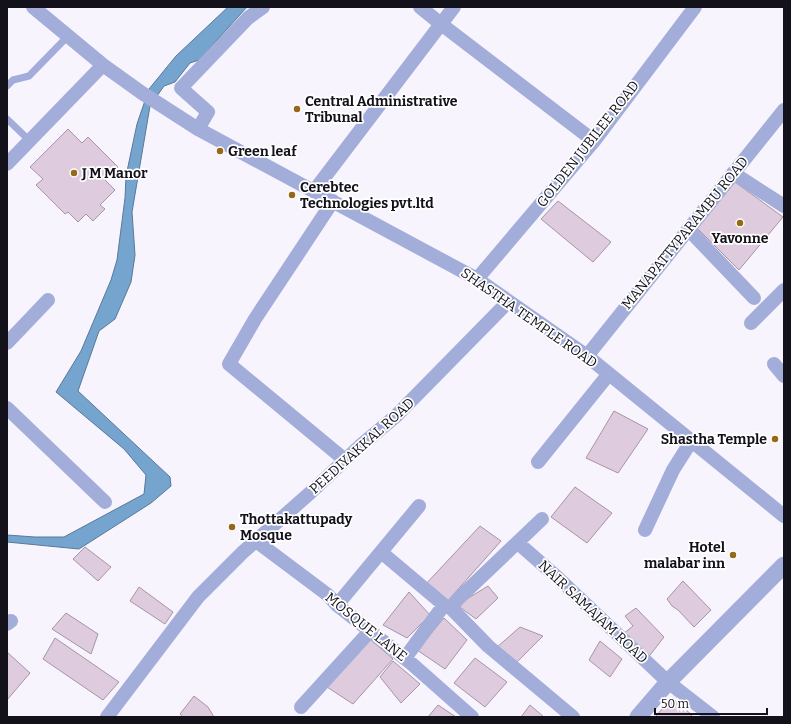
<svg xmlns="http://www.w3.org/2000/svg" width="791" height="724" font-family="Bitter,serif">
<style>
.water{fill:#75a5cf;stroke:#587998}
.building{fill:#dfcbde;stroke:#a794a6}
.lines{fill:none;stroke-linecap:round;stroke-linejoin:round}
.service{stroke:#a2aed9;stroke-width:7}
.minor{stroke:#a2aed9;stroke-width:14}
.tertiary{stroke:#a2aed9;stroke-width:17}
.poi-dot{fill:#966917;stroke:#fff;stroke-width:1.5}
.labels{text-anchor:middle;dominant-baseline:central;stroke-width:3.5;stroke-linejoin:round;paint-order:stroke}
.poi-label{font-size:14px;font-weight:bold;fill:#131119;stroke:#fff;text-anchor:start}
.street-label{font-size:14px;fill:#131119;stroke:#fff}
</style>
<rect width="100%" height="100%" fill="#f7f4fe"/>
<path class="water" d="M228,7H247L199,60L190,63L175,82L164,86L150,106L132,212L135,255L131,282L115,319L99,331L78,391L170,477L171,486L151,503L79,549L7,542V535L35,537H64L144,494L146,475L124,449L56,392L81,351L111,280L117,260L125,198L126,176L137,124L149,89L176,56Z"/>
<path class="building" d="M68,129L82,143L88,137L118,167L105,180L115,190L100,205L105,209L93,221L86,214L78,222L68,212L65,214L36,185L43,179L30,167Z
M735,182L783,217L739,270L697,228Z
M558,201L611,242L593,262L541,219Z
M614,411L648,429L618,473L586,458Z
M575,487L612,513L587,543L551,517Z
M480,526L501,541L445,604L424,586Z
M85,547L111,567L98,581L73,559Z
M683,581L711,610L694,627L678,610L672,606L667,599Z
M488,586L498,598L476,619L457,605Z
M139,587L173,612L165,624L130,601Z
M409,592L430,615L407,638L383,625Z
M636,608L664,637L647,659L623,634L633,626L625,616Z
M66,613L98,634L91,654L52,629Z
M444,618L467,640L445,669L417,650Z
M520,627L543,636L514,665L496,648Z
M55,638L119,682L103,700L43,659Z
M370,639L393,659L353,704L327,687Z
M600,641L622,659L610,677L589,660Z
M7,652L30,673L7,700Z
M475,658L507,682L485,707L454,683Z
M393,661L420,684L401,703L380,677Z
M194,696L208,707L214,717H183L180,714Z
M672,698L692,715L690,717H655Z
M438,705L456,717H428Z
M530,705L544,717H521Z"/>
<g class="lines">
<path class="service" d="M7,86L13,80L29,76L68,36
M7,119L30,141"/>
<path class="minor" d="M33,7L103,65L142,93L198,129L477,279L587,356L784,516
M420,7L441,24L454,7
M198,129L208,112L181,88L248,18L263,7
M7,164L103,65
M733,173L784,206
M314,191L441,24L594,141
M333,201L255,319L229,364L345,460
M688,229L754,298
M477,279L594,141L695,7
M751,323L784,290
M7,343L48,300
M587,356L784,110
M774,364L784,376
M7,408L105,502
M538,462L608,375
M542,519L458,599L451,608L488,646L573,717
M645,530L673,470L692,440
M256,541L328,595L337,605L412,664L472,717
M518,543L558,578L668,682L713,717
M381,552L444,605L405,658
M337,605L419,506
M7,624L11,621
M301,707L370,631
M107,717L198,597L243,552L310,493L360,446L396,416L508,302"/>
<path class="tertiary" d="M638,717L668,682L784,565"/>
</g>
<g class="poi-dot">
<circle cx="297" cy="109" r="4"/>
<circle cx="220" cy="151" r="4"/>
<circle cx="74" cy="173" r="4"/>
<circle cx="292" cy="195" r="4"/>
<circle cx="740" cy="223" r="4"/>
<circle cx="775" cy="439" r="4"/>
<circle cx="232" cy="527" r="4"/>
<circle cx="733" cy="555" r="4"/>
</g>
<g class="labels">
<g class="poi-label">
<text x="305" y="101">Central Administrative<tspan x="305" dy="16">Tribunal</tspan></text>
<text x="228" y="151">Green leaf</text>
<text x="82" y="173">J M Manor</text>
<text x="300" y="187">Cerebtec<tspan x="300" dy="16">Technologies pvt.ltd</tspan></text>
<text x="740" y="238" text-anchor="middle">Yavonne</text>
<text x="767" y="439" text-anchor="end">Shastha Temple</text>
<text x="240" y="519">Thottakattupady<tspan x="240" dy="16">Mosque</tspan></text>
<text x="725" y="547" text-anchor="end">Hotel<tspan x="725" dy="16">malabar inn</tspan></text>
</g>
<g class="street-label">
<text transform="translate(588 144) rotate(-52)">GOLDEN JUBILEE ROAD</text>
<text transform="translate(685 233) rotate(-51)">MANAPATTYPARAMBU ROAD</text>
<text transform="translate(529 318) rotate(35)">SHASTHA TEMPLE ROAD</text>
<text transform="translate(362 446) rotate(-42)">PEEDIYAKKAL ROAD</text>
<text transform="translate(593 612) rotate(43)">NAIR SAMAJAM ROAD</text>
<text transform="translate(366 627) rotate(39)">MOSQUE LANE</text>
</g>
</g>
<rect width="791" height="724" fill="none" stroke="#131119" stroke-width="16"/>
<path d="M655 708v6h112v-6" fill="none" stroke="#131119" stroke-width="2"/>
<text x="661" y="708" font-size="12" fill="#131119" stroke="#ffffff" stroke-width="3" paint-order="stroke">50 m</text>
</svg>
